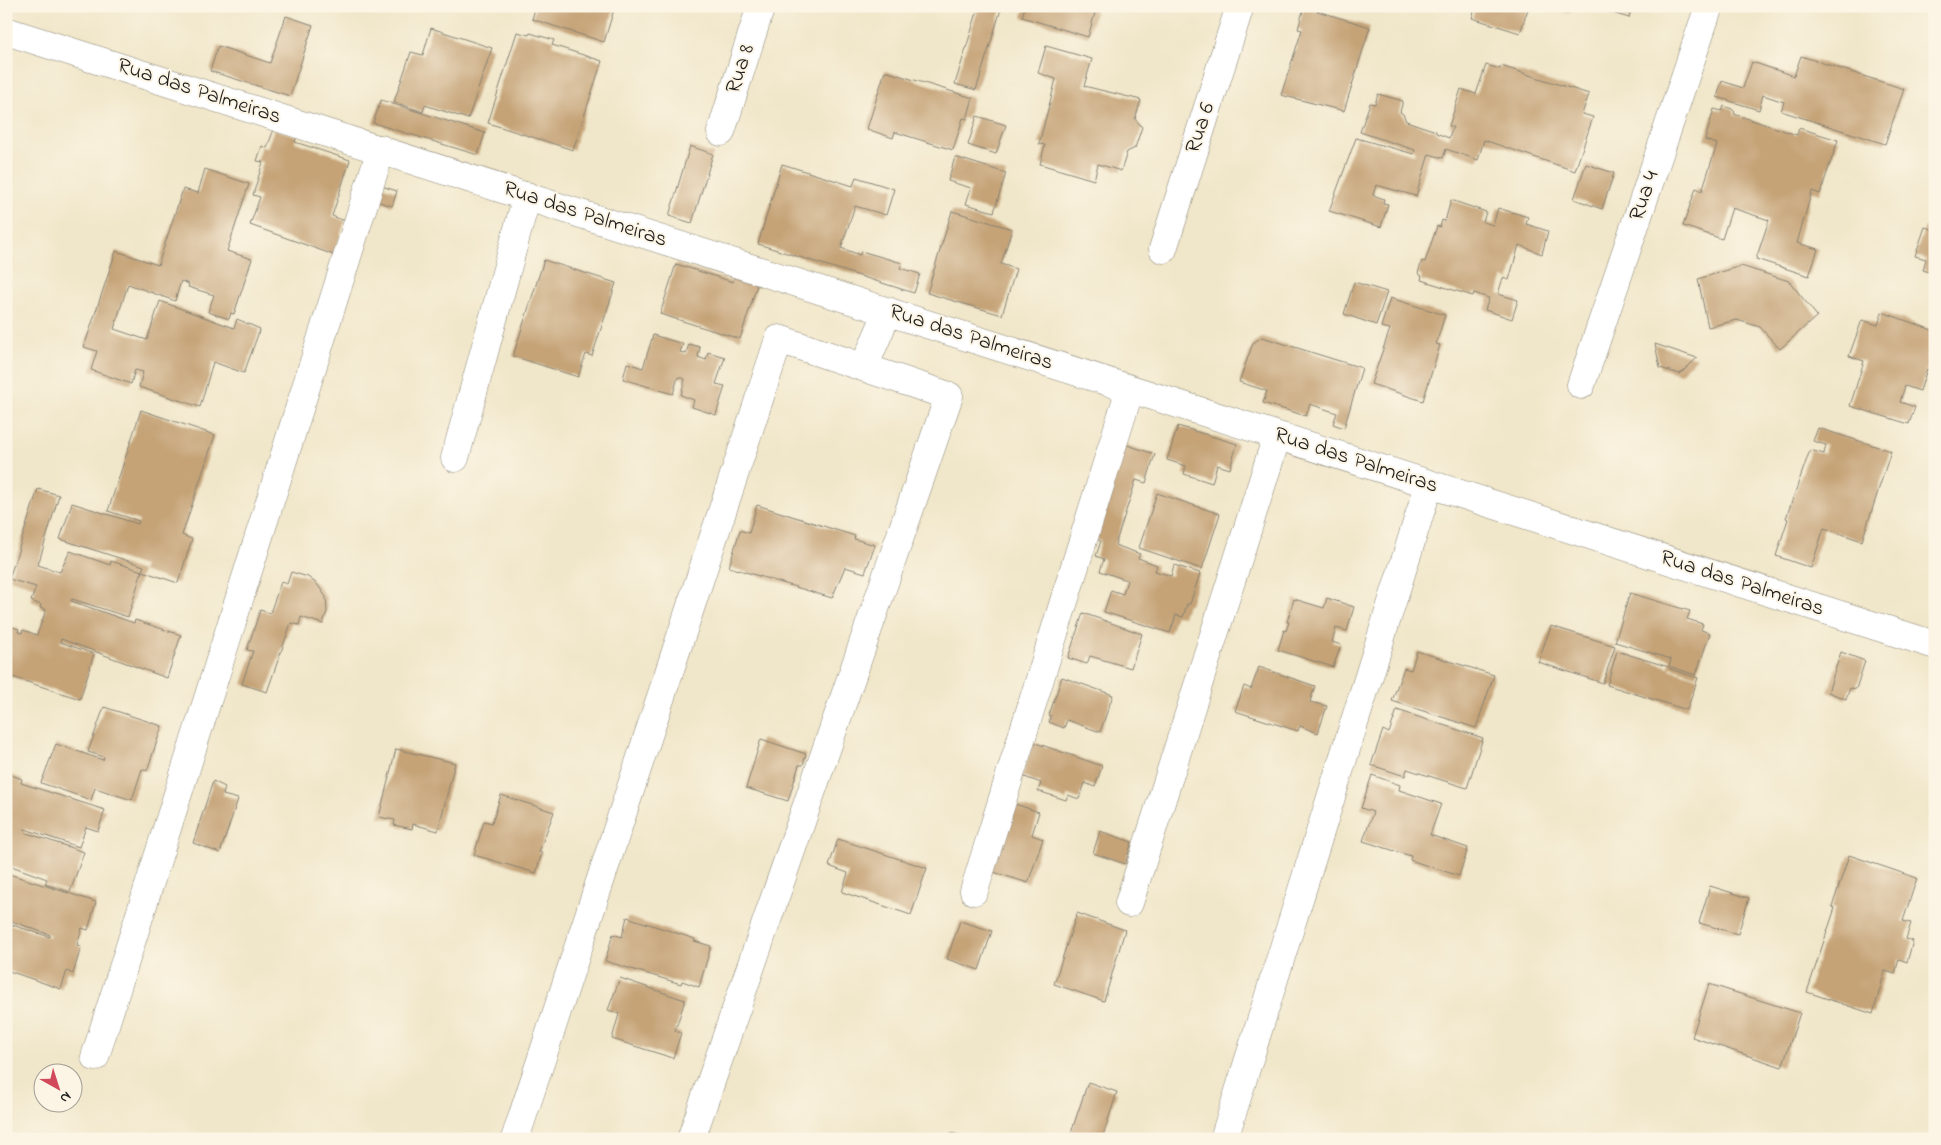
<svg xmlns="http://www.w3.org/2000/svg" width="1941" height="1145" font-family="'Indie Flower',sans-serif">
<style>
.building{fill:#c5a377}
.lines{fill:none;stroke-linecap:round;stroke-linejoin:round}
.minor-casing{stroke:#868172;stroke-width:29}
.minor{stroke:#fff;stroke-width:28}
.labels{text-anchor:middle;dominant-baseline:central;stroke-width:4;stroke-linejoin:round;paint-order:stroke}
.street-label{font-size:22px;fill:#1c1c1c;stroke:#fcf5e5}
</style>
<rect width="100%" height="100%" fill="#fcf5e5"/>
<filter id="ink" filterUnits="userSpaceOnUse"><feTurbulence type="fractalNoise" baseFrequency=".02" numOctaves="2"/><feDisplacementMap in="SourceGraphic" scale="10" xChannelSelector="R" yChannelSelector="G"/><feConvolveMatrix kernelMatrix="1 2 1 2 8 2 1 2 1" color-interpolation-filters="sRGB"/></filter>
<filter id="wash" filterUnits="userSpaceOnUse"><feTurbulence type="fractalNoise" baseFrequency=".0096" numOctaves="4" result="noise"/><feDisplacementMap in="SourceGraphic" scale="20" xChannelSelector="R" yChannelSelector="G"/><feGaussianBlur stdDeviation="1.12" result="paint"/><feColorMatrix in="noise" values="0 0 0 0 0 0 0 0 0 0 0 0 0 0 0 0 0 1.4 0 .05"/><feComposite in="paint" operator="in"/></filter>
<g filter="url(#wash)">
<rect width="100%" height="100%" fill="#f0e6c9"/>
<g id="blocks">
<path class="building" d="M529,6H615L604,42L532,19L535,9Z
M979,6H1002L976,90L955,84Z
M1025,6H1097L1088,37L1022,17Z
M1476,6H1529L1520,33L1472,18Z
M1549,6H1571L1569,13Z
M1590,6H1632L1629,18Z
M1304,7L1370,27L1344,111L1281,95L1302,30L1298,29Z
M286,16L313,25L290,96L210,71L218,46L270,63Z
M431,28L492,48L468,119L425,105L423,112L394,102L411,52L423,55Z
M517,32L529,35L530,33L554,40L552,45L602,61L573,150L488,123Z
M1046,46L1092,59L1084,86L1141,100L1135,119L1142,127L1135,148L1127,152L1121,171L1098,164L1094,180L1040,164L1045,145L1039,144L1056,79L1038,73Z
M1801,56L1904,89L1885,144L1781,111L1784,102L1763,95L1759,110L1717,97L1722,81L1743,88L1752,62L1794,76Z
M1486,65L1500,69L1501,66L1589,94L1582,114L1593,117L1575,171L1484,140L1478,160L1446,149L1443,158L1429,154L1416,196L1376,185L1373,195L1384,199L1383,203L1388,204L1381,227L1329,211L1356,138L1414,154L1415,150L1360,132L1370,103L1375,104L1378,94L1403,101L1400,112L1403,114L1406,121L1436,131V133L1449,138L1453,127L1449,126L1461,89L1476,94Z
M885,71L973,98L967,119L963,118L953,150L895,132L893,138L867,129Z
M381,100L485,133L478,155L373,123Z
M1724,106L1732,109L1735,112L1734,114L1797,135L1799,128L1838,140L1820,194L1812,191L1797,243L1818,249L1809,276L1756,259L1769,220L1732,208L1722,239L1683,226L1696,188L1702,191L1717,144L1705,140L1714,109L1722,111Z
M977,116L1006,125L996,154L968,145Z
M274,129L297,136L295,142L350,160L332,216L345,221L334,255L250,225L260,197L253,195L263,162L257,161L262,146L267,148Z
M690,146L713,154L692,223L669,216Z
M955,157L1006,173L994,212L966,204L971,188L948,181Z
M782,164L853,186L856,177L894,189L886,215L855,206L841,248L860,255L861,251L902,263L900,268L920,274L914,293L758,244Z
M1586,164L1614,173L1602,209L1574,199Z
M205,169L249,184L227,251L252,259L234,314L231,313L229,319L208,312L214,295L188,287L189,284L181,281L175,301L128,284L114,329L147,340L160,301L234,328L237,319L260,329L244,373L213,362L200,407L139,387L143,372L135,370L131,384L91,370L97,351L84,347L116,251L158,265L183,189L198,193Z
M359,179L397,191L392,206L360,196Z
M1451,200L1486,212L1483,222L1493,225L1498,208L1528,217L1526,224L1548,231L1542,254L1519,245L1509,280L1503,278L1498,294L1518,300L1512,319L1485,310L1489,298L1474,293L1473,296L1421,280L1422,276L1418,273L1422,261L1425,262L1437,226L1440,227L1442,220L1445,221Z
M952,211L1012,229L1001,264L1016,269L1002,315L927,293Z
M1925,227L1935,230V274L1923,270L1926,259L1915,256Z
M544,260L616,283L592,356L586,354L578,377L513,356Z
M676,264L733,282L735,275L758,282L740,339L660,314Z
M1741,266L1789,281L1817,316L1780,349L1760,327L1737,320L1708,327L1698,279Z
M1354,282L1387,292L1376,325L1344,314Z
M1390,298L1445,315L1436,344L1440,345L1423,401L1371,384L1390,329L1381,327Z
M1882,312L1935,331L1932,350L1935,353L1929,370L1927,369L1920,391L1905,386L1900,402L1915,407L1909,424L1850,406L1864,361L1849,356L1862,320L1878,325Z
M653,335L683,344L680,352L686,354L689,344L700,347L698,357L706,360L708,352L725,357L716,384L725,386L716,415L692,407L694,400L681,395L685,379L678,377L673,394L623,379L627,363L643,368Z
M1262,337L1362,368L1344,428L1333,424L1337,413L1310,404L1306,416L1263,403L1267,391L1239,382L1253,343Z
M1655,344L1697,358L1680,374L1660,368Z
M141,410L215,435L182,535L192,539L178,583L142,571L144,566L60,539L72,503L138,524L139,521L108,511Z
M1178,426L1237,444L1230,469L1217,465L1212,483L1184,474L1186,466L1167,460Z
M1818,428L1891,451L1862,541L1824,528L1811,568L1776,556L1788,519L1786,518L1810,450L1824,454L1826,445L1813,441Z
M1124,444L1155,454L1146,483L1136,480L1115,545L1140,554L1138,558L1157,565L1155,571L1171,576L1174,565L1200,573L1190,604H1187L1183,617L1176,615L1170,633L1104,612L1111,590L1123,594L1127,580L1100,571L1104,559L1096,556L1101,541L1093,538Z
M38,489L59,495L38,565L60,572L70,551L110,565L111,561L142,571L128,617L72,599L71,601L134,623L135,620L181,635L167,678L61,639L60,642L94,654L80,699L6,675V625L19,629L18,632L22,633L23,630L37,635L46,610L40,608L41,605L31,601L36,587L9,579Z
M1157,493L1220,514L1202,569L1139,548Z
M757,505L855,536L854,539L875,545L865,573L845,567L832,598L729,567L740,530L749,533Z
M291,572L308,577L317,584L326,597L327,611L323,624L301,617L299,625L291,623L267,692L242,684L253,651L247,650L260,610L270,613L281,582L287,584Z
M1630,593L1690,611L1687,619L1703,624L1701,630L1710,633L1696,675L1671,667L1670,669L1698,678L1687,710L1607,685L1617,651L1669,667L1671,659L1615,642Z
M1327,598L1354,607L1347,631L1336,628L1332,642L1341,645L1333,667L1278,650L1284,630L1286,631L1289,622H1287L1294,599L1324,608Z
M1083,613L1142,634L1131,668L1090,656L1087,664L1068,658Z
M1551,626L1615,646L1603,683L1538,662Z
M1417,651L1494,675L1476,728L1392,701L1404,668L1411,670Z
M1841,652L1865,661L1856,689L1850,688L1846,699L1828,692Z
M1259,667L1315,686L1310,702L1327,706L1318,733L1300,726L1298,731L1235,711L1244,686L1251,689Z
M1062,677L1113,695L1100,732L1067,720L1064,728L1049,722L1051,716L1049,715Z
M104,707L162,726L147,771L142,769L132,800L95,788L91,800L41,783L56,744L103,760L104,757L88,752Z
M1397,710L1483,738L1467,788L1407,769L1405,776L1371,765L1383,730L1389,733Z
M761,739L806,754L803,765H799L788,801L746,788Z
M1033,742L1102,766L1095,787L1085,783L1079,799L1068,795L1066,800L1038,791L1041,783L1022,776Z
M396,749L455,763L438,831L413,824L412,829L394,825L395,820L379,817Z
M6,773L22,779L21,783L105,810L98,831L86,827L79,847L25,829L24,832L84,852L70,892L45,884L47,879L6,864Z
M1372,775L1400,785L1399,790L1441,804L1430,835L1468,848L1459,876L1410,860L1411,856L1363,841L1373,812L1361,808Z
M213,781L225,787L223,795L238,799L220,853L193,843Z
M501,795L554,812L539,852L542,853L536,873L474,855L484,821L492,823Z
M1006,801L1039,812L1032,835L1043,839L1028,883L984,869Z
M1100,831L1132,842L1125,864L1093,853Z
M838,839L927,868L911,915L842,892L848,873L829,866Z
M1849,855L1917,878L1903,921L1911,923L1906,939L1913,941L1907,962L1899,959L1895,974L1885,971L1873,1014L1807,992L1835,908L1832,907Z
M6,873L96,902L88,930L82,928L77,945L81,947L73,974L67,971L61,989L6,970V923L50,937V935L6,919Z
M1710,886L1749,898L1738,934L1699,923Z
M1077,913L1125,930L1104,1001L1054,984Z
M627,917L695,939L694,941L711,946L699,987L682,981L681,984L605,961L613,934L622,937Z
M960,921L992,931L979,970L947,959Z
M620,978L685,1000L675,1031L681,1033L673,1058L612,1039L619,1014L608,1010Z
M1709,984L1800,1013L1782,1067L1692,1037Z
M1088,1082L1117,1092L1102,1139H1069Z
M950,1133L975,1138V1139H950Z"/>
</g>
</g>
<g filter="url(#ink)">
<use href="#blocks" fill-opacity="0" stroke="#868172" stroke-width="1"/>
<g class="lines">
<g class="minor-casing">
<path id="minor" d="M6,31L1935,645
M721,132L761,6
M1163,249L1240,6
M864,367L888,311
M1581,385L1709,6
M455,458L527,196
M974,891L1130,389
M1129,903L1277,436
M95,1057L381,149
M515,1139L779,339L949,396L691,1139
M1224,1139L1429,484"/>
</g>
<use href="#minor" class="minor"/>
</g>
</g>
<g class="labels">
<g class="street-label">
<text transform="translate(741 69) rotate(-72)">Rua 8</text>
<text transform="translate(199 92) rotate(18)">Rua das Palmeiras</text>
<text transform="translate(1201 128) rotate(-72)">Rua 6</text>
<text transform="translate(1645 196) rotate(-71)">Rua 4</text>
<text transform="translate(585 215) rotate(18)">Rua das Palmeiras</text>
<text transform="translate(971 338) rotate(18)">Rua das Palmeiras</text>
<text transform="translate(1356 461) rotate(18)">Rua das Palmeiras</text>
<text transform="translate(1742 584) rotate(18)">Rua das Palmeiras</text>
</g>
</g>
<rect width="1941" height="1145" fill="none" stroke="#fcf5e5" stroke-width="25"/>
<g transform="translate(58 1088) rotate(141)"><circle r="24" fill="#fcf5e5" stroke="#a29e95"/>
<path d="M0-4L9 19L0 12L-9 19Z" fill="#d1495b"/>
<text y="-8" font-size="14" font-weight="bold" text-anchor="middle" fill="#1c1c1c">N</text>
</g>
</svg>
